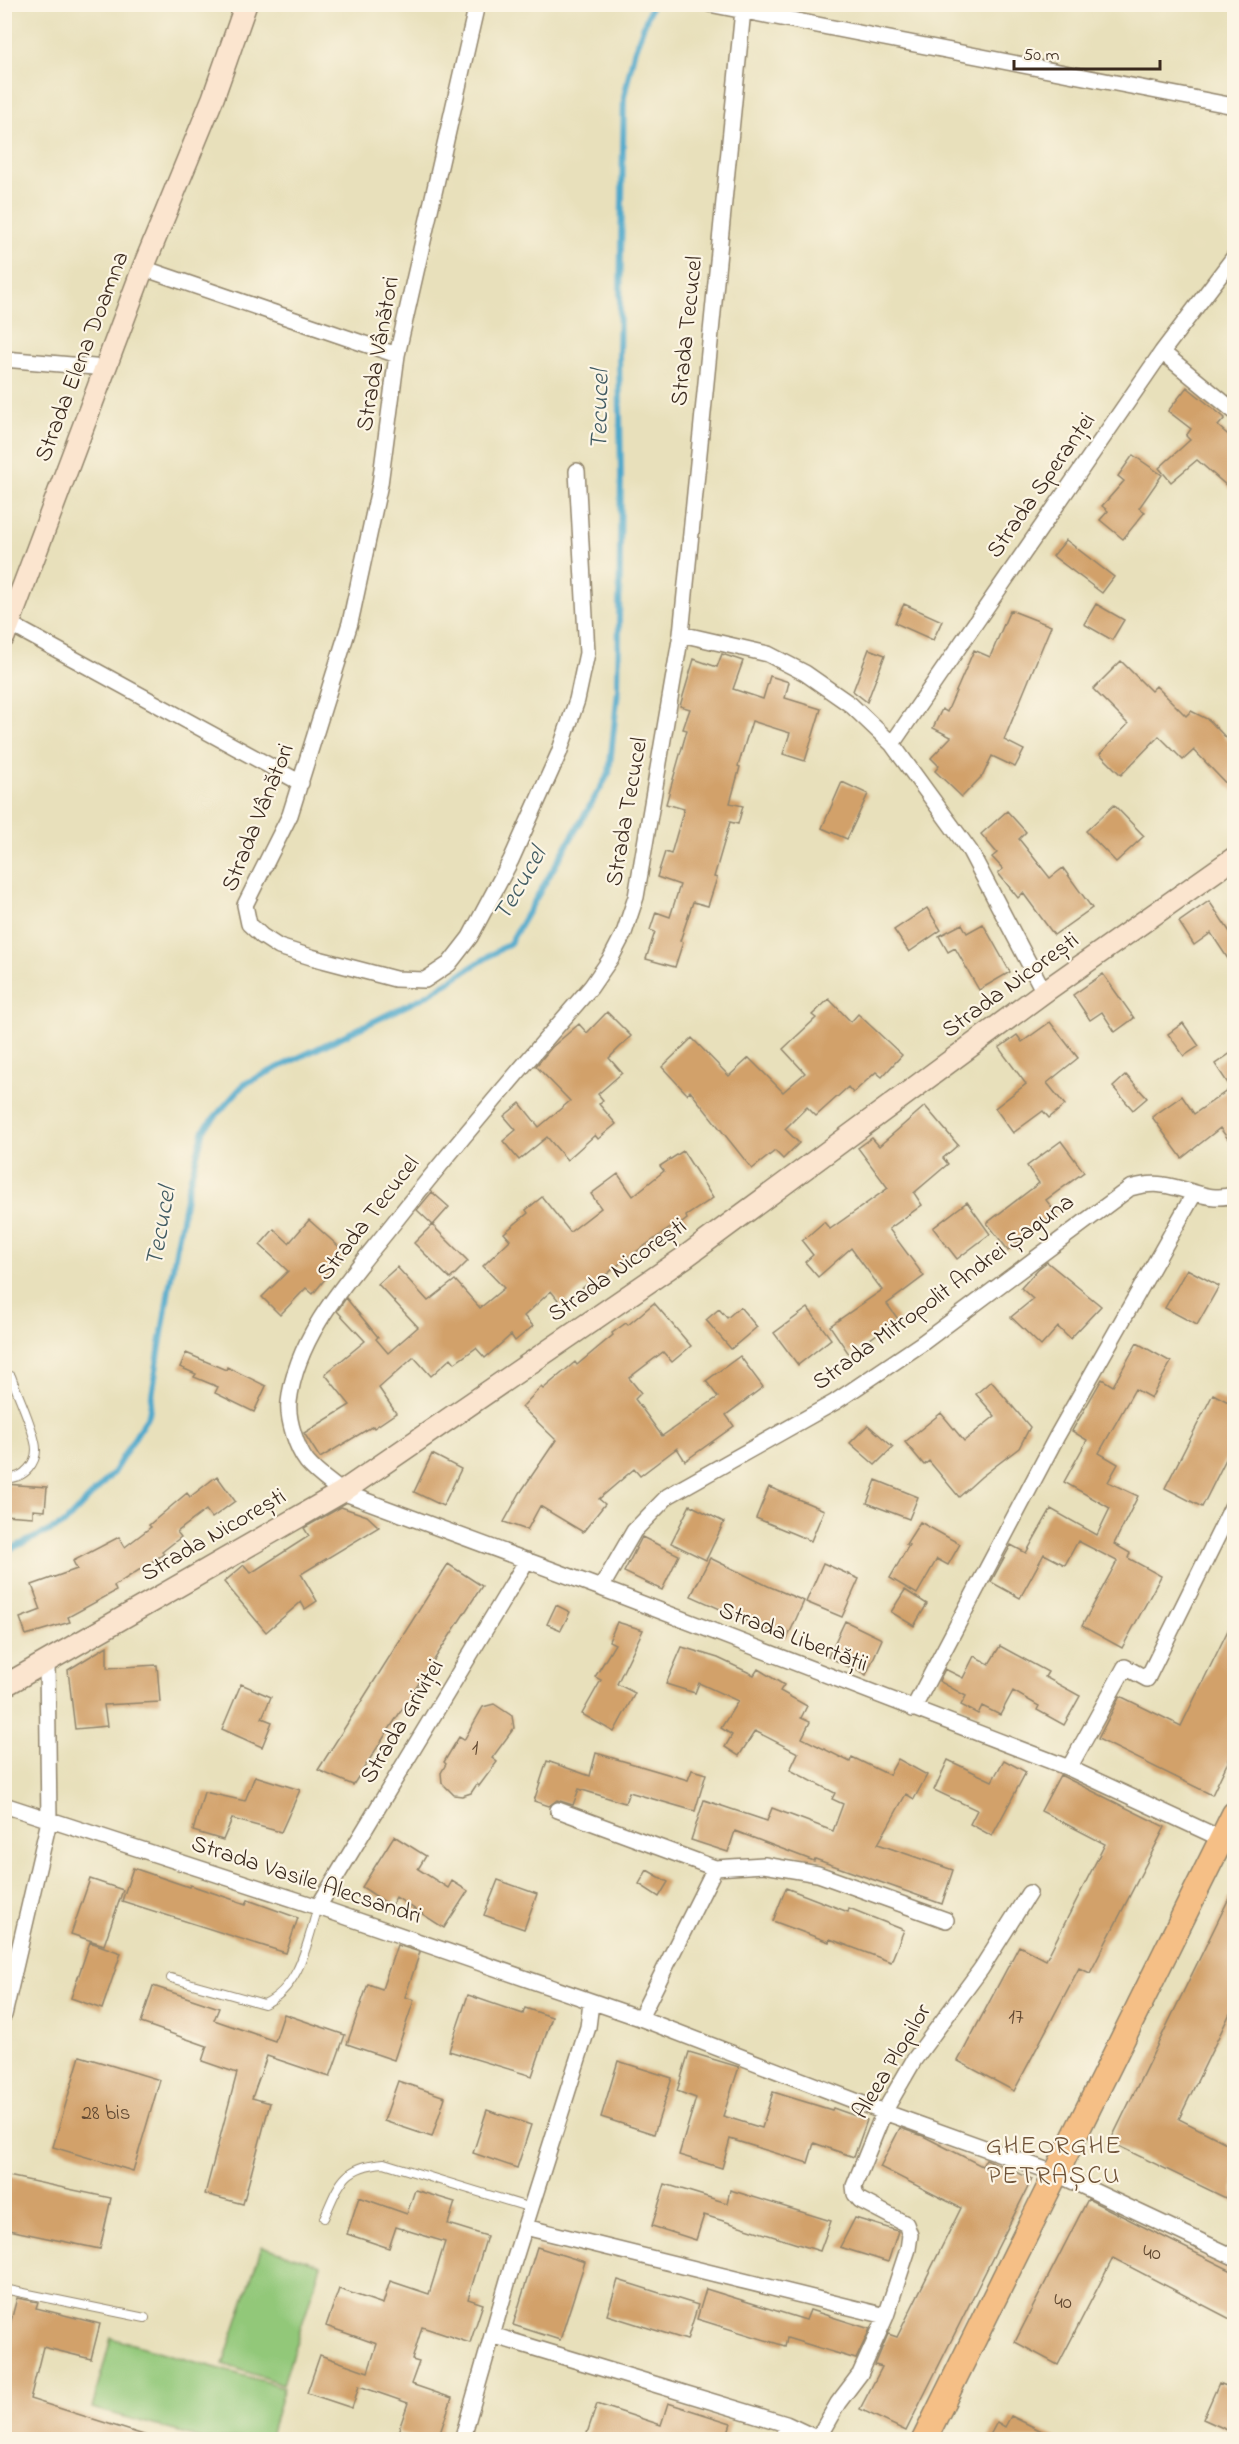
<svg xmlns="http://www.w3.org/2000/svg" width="1239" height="2444" font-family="'Indie Flower',sans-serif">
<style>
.green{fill:#92c879;stroke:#66794c;stroke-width:1.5}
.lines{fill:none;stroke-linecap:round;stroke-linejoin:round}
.stream{stroke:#4da8cb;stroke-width:6}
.building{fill:#d2a16b}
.lane-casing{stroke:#92856c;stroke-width:10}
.street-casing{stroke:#92856c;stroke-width:18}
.secondary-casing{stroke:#92856c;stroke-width:24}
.primary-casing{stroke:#92856c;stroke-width:27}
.lane{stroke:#fff;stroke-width:8}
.street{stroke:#fff;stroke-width:15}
.secondary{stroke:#fbe5cf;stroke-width:21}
.primary{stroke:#f5bf86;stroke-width:24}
.labels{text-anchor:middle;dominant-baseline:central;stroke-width:4.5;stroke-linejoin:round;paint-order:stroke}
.number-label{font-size:21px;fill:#614831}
.street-label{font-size:24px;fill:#3b2a1e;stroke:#fcf5e5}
.water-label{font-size:26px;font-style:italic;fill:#425c63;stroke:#fcf5e5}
.neighbourhood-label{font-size:26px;letter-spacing:1.5px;fill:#705439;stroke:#fcf5e5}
</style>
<rect width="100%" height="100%" fill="#fcf5e5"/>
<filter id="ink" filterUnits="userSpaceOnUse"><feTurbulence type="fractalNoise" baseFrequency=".0167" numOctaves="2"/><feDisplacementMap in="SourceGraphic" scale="12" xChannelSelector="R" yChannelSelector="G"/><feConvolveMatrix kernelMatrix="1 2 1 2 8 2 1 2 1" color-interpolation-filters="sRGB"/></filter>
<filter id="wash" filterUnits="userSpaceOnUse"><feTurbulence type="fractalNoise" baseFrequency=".008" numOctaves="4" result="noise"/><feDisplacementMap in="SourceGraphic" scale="24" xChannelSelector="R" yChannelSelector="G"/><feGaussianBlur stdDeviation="1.35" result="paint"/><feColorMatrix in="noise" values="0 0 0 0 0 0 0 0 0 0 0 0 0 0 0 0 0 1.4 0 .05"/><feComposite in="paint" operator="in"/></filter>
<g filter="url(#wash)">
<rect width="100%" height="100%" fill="#e8e0bb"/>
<path class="green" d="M262,2246L321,2265L283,2384L223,2364Z
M111,2338L284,2387L269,2439H204L92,2408Z"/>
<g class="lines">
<path class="stream" d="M4,1552L64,1524L113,1473L149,1414L170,1283L187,1192L204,1129L244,1084L424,997L510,943L609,773L618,691L621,475L619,354L624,97L634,52L652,4"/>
</g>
<g id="blocks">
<path class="building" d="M1187,387L1225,418L1218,426L1234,440V492L1197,460L1171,482L1159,468L1190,440L1186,436L1191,429L1168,411Z
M1133,455L1162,475L1139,508L1145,512L1123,539L1100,520L1108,511L1102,506L1124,481L1118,476Z
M1066,540L1114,577L1102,593L1053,556Z
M904,604L942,621L933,640L895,623Z
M1096,604L1124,620L1112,640L1084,624Z
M1010,610L1051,626L1004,740L1024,750L1015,767L992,756L983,775L962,797L935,771L939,766L931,758L951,737L933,728L942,709L947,712L974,650L990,657Z
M869,649L885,655L867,702L853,691Z
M722,654L743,661L733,689L763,699L770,676L789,682L785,698L821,709L805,761L783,754L790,733L752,721L738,766L740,767L730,803L743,806L738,824L730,822L714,877L717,878L708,906L693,902L680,941L683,942L675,967L646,959L655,932L650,930L656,912L670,917L680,885L657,877L665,852L671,854L684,809L666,804L687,730L683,729L690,709L680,706L694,659L717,667Z
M1121,661L1151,691L1156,686L1186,716L1191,711L1209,720L1234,746V792L1194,750L1183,760L1159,736L1121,775L1100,754L1128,724L1093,689Z
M842,782L868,794L847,839L822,828Z
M1114,805L1144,836L1116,862L1086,831Z
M1007,811L1026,832L1019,839L1050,878L1063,868L1092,908L1054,935L1023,893L1018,898L998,873L1003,869L992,857L997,853L981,834Z
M1209,901L1234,938V968L1211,933L1194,945L1179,922Z
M927,908L941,930L909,952L894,930Z
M962,924L967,933L983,924L1010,972L979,990L955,948L948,952L939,936Z
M1103,974L1134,1018L1115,1032L1102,1012L1090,1020L1073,995Z
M829,999L851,1022L858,1014L902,1055L882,1077L876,1072L853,1093L848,1087L816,1116L807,1107L785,1129L799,1143L783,1159L775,1151L752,1169L690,1091L687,1094L662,1067L692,1038L729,1076L749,1058L783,1092L805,1073L783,1049L816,1018L812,1015Z
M607,1012L631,1036L609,1058L622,1073L598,1094L603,1100L599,1104L616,1124L598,1139L595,1135L567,1160L547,1137L519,1160L503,1141L516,1130L504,1116L520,1103L539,1127L570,1101L536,1066L552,1047L579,1024L587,1033Z
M1050,1022L1078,1058L1047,1083L1065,1105L1049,1118L1043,1111L1013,1133L995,1108L1026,1084L999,1048L1017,1035L1022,1042Z
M1183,1023L1199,1046L1184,1056L1168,1034Z
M1234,1051V1147L1220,1128L1182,1158L1152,1117L1182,1096L1194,1114L1231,1088L1215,1064Z
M1126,1075L1147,1098L1133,1110L1113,1087Z
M925,1106L958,1145L943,1158L948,1164L914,1193L922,1205L889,1229L924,1276L887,1304L898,1319L849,1354L830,1326L882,1290L851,1248L818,1277L805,1262L813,1255L802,1241L824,1222L830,1229L888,1188L858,1148L872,1138L879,1146Z
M1061,1141L1084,1172L1046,1200L1056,1213L1008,1250L987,1223L1039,1183L1027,1166Z
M683,1151L713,1198L686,1216L687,1219L674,1229L672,1227L624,1260L589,1289L586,1285L562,1305L551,1291L524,1316L533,1326L515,1341L511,1335L485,1358L476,1348L455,1363L451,1358L431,1376L414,1357L379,1388L396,1413L374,1428L373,1426L320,1458L304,1433L350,1405L325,1374L365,1341L337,1311L346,1298L378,1337L376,1339L388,1353L418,1327L378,1284L397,1267L428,1301L455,1280L480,1308L504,1288L483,1266L510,1240L504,1233L528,1213L526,1210L542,1197L570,1232L601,1208L591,1194L618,1174L633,1196L664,1171L660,1166Z
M432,1192L449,1207L433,1225L417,1210Z
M967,1202L990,1234L957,1259L933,1228Z
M309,1220L346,1253L313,1294L306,1288L280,1315L262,1297L288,1271L260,1245L274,1229L289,1243Z
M432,1225L468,1261L450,1279L414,1243Z
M1047,1262L1101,1306L1070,1339L1058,1327L1041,1346L1011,1317L1033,1299L1021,1288L1038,1269Z
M1187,1269L1219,1286L1197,1325L1165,1308Z
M654,1303L691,1346L672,1362L663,1352L629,1378L641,1393L635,1399L662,1436L718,1397L706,1381L740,1356L763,1387L726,1415L734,1426L685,1461L677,1448L640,1476L634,1469L599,1499L605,1504L583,1532L540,1506L527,1530L504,1522L520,1493L556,1440L522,1407L541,1387L543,1389L575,1362L577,1365L613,1335L612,1333L626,1323L628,1325Z
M740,1307L757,1327L731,1349L706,1320L719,1309L727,1318Z
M808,1308L831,1339L798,1365L774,1333Z
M1137,1343L1171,1362L1151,1398L1135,1389L1099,1453L1118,1464L1108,1482L1138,1496L1114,1544L1130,1553L1128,1558L1161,1576L1122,1648L1082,1626L1117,1561L1078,1541L1065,1565L1044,1554L1020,1598L991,1582L1011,1545L1026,1553L1051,1509L1097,1535L1110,1508L1064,1482L1087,1440L1072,1431L1102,1379L1113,1386Z
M186,1353L226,1370L227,1367L266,1386L254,1412L215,1393L218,1387L194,1377L196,1374L180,1367Z
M991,1381L1030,1427L1019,1448L981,1477L959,1497L929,1461L924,1465L905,1442L941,1413L964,1441L995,1416L976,1394Z
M1213,1394L1234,1405V1443L1202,1507L1165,1488Z
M868,1425L893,1447L875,1465L850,1443Z
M432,1454L461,1469L443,1506L414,1492Z
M217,1476L235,1501L212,1518L206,1510L177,1532L181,1537L162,1552L164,1554L114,1586L116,1591L68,1617L70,1622L26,1635L20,1618L41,1610L32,1585L77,1569L73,1561L119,1537L125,1547L151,1527L149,1525L187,1493L190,1497Z
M876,1480L918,1497L909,1519L867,1503Z
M4,1484L47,1487L45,1511L33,1510V1517L4,1515Z
M769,1487L824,1510L811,1541L756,1518Z
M690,1505L724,1522L706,1560L671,1543Z
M341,1507L367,1516L379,1527L301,1574L317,1601L305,1609L301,1602L266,1632L224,1582L244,1565L251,1573L309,1536L304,1528Z
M920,1522L960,1544L948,1565L937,1559L917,1594L890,1578L909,1545L906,1544Z
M642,1537L679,1555L662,1590L624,1572Z
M710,1558L768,1586L804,1601L787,1639L691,1596Z
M823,1563L859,1579L842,1617L806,1602Z
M448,1564L482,1586L353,1785L318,1770Z
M905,1590L927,1604L914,1626L891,1612Z
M556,1605L570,1612L561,1630L547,1624Z
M1234,1618V1749L1212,1795L1098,1739L1120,1696L1181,1726Z
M845,1621L882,1639L866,1675L828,1657Z
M617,1622L643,1630L617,1684L635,1693L614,1732L582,1714L601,1680L595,1677L615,1644L609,1641Z
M107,1646V1668L157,1665L160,1702L104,1705L107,1726L75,1729L68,1670Z
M1000,1646L1048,1672L1045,1677L1080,1696L1064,1725L1037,1710L1039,1706L1013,1691L1000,1715L982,1706L978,1714L961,1705L966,1696L939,1681L945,1669L963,1678L974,1656L989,1664Z
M682,1647L718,1658L754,1675L758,1669L784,1685L780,1691L807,1706L801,1718L810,1722L802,1738L850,1762L852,1757L889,1775L898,1759L927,1775L914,1799L906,1794L878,1844L953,1870L942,1904L815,1859L814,1861L735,1831L728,1852L691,1840L704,1800L767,1821L772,1808L833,1831L843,1804L832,1799L835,1793L790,1770L798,1753L755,1731L739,1756L725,1747L732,1735L721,1728L738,1701L699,1683L695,1693L666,1684Z
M241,1684L271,1697L262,1718L272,1722L262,1747L222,1729Z
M494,1704L512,1716L514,1728L492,1758L497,1762L479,1786L477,1784L471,1793L462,1796L454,1795L442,1783L441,1773L446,1764L444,1762L459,1737L464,1740L483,1707Z
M596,1753L688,1780L692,1770L706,1774L695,1811L629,1792L625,1803L579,1789L573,1805L557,1800L549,1806L534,1801L547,1761L590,1776Z
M948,1760L992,1781L1004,1760L1026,1772L992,1836L970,1824L977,1810L934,1790Z
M1060,1775L1165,1827L1090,1973L1079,1968L1014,2091L958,2061L1019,1946L1046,1960L1105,1844L1041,1811Z
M255,1776L300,1790L281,1832L232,1819L223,1840L193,1831L204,1792L245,1801Z
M394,1836L426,1856L418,1869L448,1888L452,1881L468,1891L444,1928L396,1897L391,1906L362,1887Z
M133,1868L189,1887L190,1885L246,1904L248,1900L298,1918L286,1953L122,1901Z
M647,1870L668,1882L659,1897L639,1884Z
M90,1879L123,1890L104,1945L71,1934Z
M498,1880L537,1894L524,1929L484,1915Z
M786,1888L848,1912L849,1908L904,1930L891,1962L830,1939L829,1942L773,1921Z
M1234,1888V2005L1179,2119L1234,2147V2202L1110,2142Z
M90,1942L121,1953L102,2009L71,1998Z
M397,1945L420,1952L405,1997L414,2000L394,2060L347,2044L368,1984L382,1989Z
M153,1986L219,2008L214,2020L275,2041L284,2014L345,2035L330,2077L267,2056L252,2098L270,2103L243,2204L205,2194L237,2073L202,2061L207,2046L141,2023Z
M468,1995L523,2014L525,2008L552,2017L532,2076L449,2051Z
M689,2052L739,2067L723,2116L762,2128L773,2092L832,2110L833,2108L867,2120L854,2157L814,2143L808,2163L730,2139L722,2168L679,2155L696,2098L677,2091Z
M80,2056L160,2080L133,2171L53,2147Z
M618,2061L672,2078L654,2134L601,2117Z
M398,2081L445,2097L432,2137L384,2121Z
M487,2110L531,2125L517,2168L473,2153Z
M900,2128L923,2136L982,2166L986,2159L1032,2179L906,2431L860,2409L882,2367L875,2365L888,2334L897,2337L961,2208L880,2167Z
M8,2176L111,2198L100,2249L4,2229V2194Z
M665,2184L727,2203L730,2190L831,2221L820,2251L704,2215L696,2240L652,2226Z
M415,2190L455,2202L448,2224L487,2236L468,2299L483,2304L470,2343L422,2327L412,2360L419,2362L411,2384L452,2398L438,2439H419L398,2432L408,2403L359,2386L352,2408L307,2393L320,2355L368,2372L377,2344L326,2326L339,2289L383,2304L390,2281L429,2294L445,2242L396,2227L389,2248L347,2234L359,2197L407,2214Z
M1088,2199L1234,2272V2321L1113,2258L1058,2365L1015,2342Z
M855,2218L898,2231L888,2262L840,2247Z
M537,2247L585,2262L560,2340L513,2325Z
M618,2280L698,2305L687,2340L607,2315Z
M706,2289L806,2320L810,2310L870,2329L856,2359L787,2338L785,2346L697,2319Z
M17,2298L38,2302L36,2308L100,2324L91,2359L43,2347L30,2399L147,2436L146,2439H25L4,2434V2347Z
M1219,2383L1234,2389V2433L1203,2419Z
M668,2403L731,2423L726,2439H585L597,2404L661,2425Z
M1011,2416L1058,2439H988L997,2422L1005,2427Z"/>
</g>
</g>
<g filter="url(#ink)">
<use href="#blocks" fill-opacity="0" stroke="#92856c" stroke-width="1.5"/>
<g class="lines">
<g class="lane-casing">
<path id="lane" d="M4,1478C23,1481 40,1462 35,1442C30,1420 19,1398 11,1376
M171,1978L264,2004C301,1987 307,1942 318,1907
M324,2218C339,2184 343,2166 384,2163L531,2208
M4,2289L145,2318"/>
</g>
<g class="street-casing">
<path id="street" d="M477,4L397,355L380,484L350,623L290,815L245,905L249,924L262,936L279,947L311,957L395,979L425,980L449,964L470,937L511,860L559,753L577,700L587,653L577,471
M709,4L1234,106
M743,10L681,634L636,897L624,933L611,958L591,987C525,1063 459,1140 396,1220C354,1274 297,1331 289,1402C287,1419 297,1449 307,1462C316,1473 331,1483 342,1492L601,1588L1069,1768L1222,1839
M143,268L397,355
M1162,352L1234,411
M4,359L105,368
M10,624L301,783
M681,634L768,654L805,673L851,705L892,744L970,851L1044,992
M892,744L1162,352L1234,257
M601,1588L634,1531L668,1496L835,1402L921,1344L1130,1188C1141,1185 1151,1183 1163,1185C1185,1187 1212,1204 1234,1194
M913,1709L1057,1436L1194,1194
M1069,1768L1125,1667L1147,1679L1234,1503
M4,1805L318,1907L640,2018L884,2112L1057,2174L1234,2257
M558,1810L715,1868L764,1865L818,1874L946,1920
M318,1907L527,1560
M4,2015L49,1821L47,1662
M640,2018L715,1868
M525,2227L886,2316
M492,2335L786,2424L820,2440
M818,2438L838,2403L860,2374L886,2316L908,2249L910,2235L906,2224L860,2200L855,2194L854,2186L884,2112L914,2060L981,1969L1029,1893
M462,2440L508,2280L588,2027L591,2003
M783,2440L786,2424"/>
</g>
<g class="secondary-casing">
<path id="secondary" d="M4,637L143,268L213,98L246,4
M4,1686L342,1492L685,1257L1044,992L1234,858"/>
</g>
<g class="primary-casing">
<path id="primary" d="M924,2440L1234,1814"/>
</g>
<use href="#lane" class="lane"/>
<use href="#street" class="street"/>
<use href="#secondary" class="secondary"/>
<use href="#primary" class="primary"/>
</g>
</g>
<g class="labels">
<g class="number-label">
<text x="475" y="1749">1</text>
<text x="1016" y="2018">17</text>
<text x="106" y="2114">28 bis</text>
<text x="1152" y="2254">40</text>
<text x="1063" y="2303">40</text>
</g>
<g class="street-label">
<text transform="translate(688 331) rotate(-84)">Strada Tecucel</text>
<text transform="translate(379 354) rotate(-80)">Strada Vânători</text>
<text transform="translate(83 357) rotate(-69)">Strada Elena Doamna</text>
<text transform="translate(1042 486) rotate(-55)">Strada Speranței</text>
<text transform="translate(628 812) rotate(-80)">Strada Tecucel</text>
<text transform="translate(259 818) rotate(-68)">Strada Vânători</text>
<text transform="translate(1011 986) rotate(-36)">Strada Nicorești</text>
<text transform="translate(369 1219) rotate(-52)">Strada Tecucel</text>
<text transform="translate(618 1271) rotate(-35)">Strada Nicorești</text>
<text transform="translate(944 1293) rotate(-36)">Strada Mitropolit Andrei Șaguna</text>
<text transform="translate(214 1536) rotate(-30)">Strada Nicorești</text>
<text transform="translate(793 1638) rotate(21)">Strada Libertății</text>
<text transform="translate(403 1722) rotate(-59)">Strada Griviței</text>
<text transform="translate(306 1881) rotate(18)">Strada Vasile Alecsandri</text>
<text transform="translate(893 2062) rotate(-59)">Aleea Plopilor</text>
</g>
<g class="water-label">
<text transform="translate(601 410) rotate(-89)">Tecucel</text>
<text transform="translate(521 885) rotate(-60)">Tecucel</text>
<text transform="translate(162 1227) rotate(-80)">Tecucel</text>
</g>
<g class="neighbourhood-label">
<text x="1054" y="2147">GHEORGHE<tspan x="1054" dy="30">PETRAȘCU</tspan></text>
</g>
</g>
<rect width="1239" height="2444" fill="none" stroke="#fcf5e5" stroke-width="24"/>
<path d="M1014 60v9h146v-9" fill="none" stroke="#3b2a1e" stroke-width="3"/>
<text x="1023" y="60" font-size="18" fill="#3b2a1e" stroke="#fcf5e5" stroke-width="4.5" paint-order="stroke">50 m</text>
</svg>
